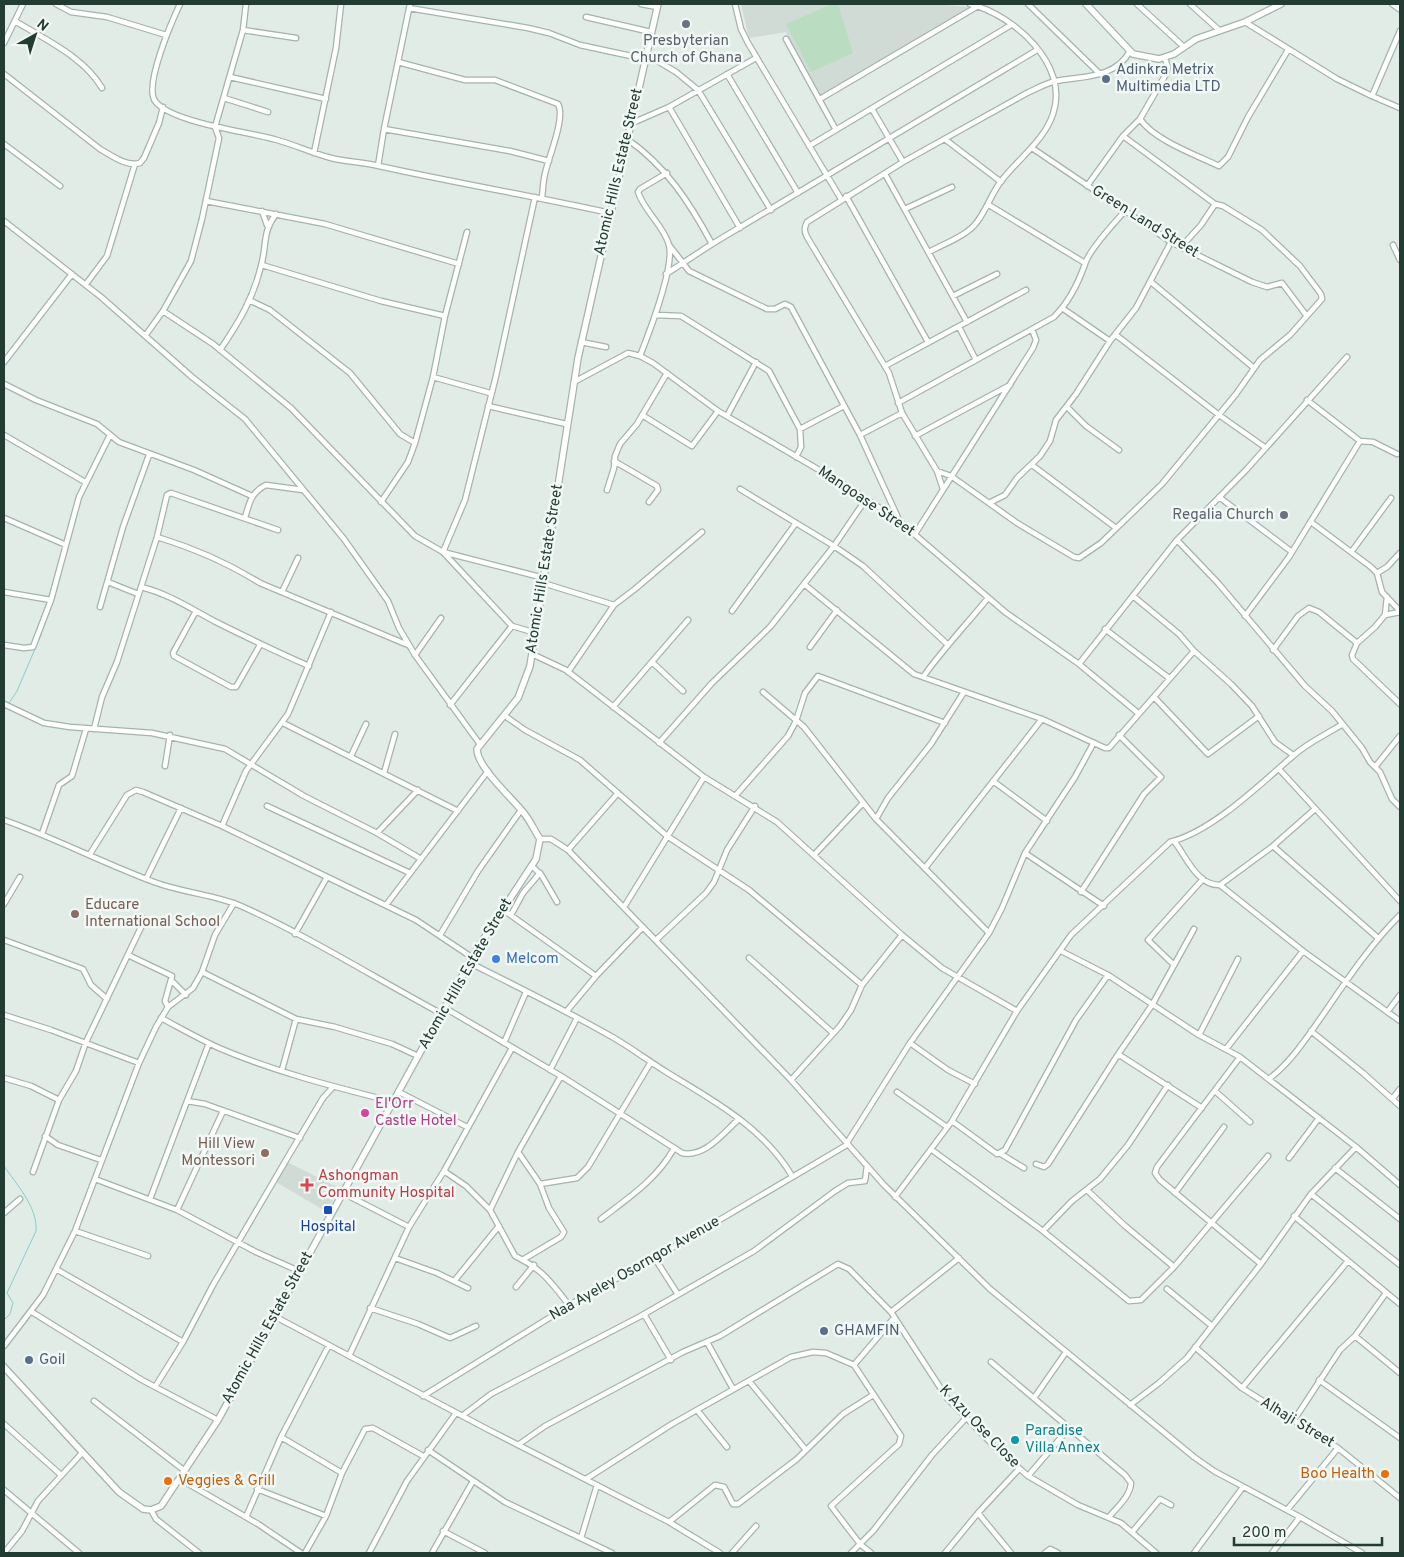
<svg xmlns="http://www.w3.org/2000/svg" width="1404" height="1557" font-family="Overpass,sans-serif">
<style>
.built{fill:#d0dbd5}
.green{fill:#baddc1}
.lines{fill:none;stroke-linecap:round;stroke-linejoin:round}
.stream{stroke:#8acbd0;stroke-width:1}
.minor-casing{stroke:#a4b4ad;stroke-width:7}
.tertiary-casing{stroke:#a4b4ad;stroke-width:8}
.minor{stroke:#fff;stroke-width:4.5}
.tertiary{stroke:#fff;stroke-width:5.5}
.worship-dot{fill:#6b7280;stroke:#f2f8f5;stroke-width:2}
.service-dot{fill:#5c6f8a;stroke:#f2f8f5;stroke-width:2}
.education-dot{fill:#8d6e63;stroke:#f2f8f5;stroke-width:2}
.shop-dot{fill:#3f7fe0;stroke:#f2f8f5;stroke-width:2}
.hotel-dot{fill:#d1479c;stroke:#f2f8f5;stroke-width:2}
.health-dot{fill:#e0444e;stroke:#f2f8f5;stroke-width:2}
.transit-dot{fill:#1a4fb4;stroke:#f2f8f5;stroke-width:2}
.culture-dot{fill:#0f9aa8;stroke:#f2f8f5;stroke-width:2}
.food-dot{fill:#e8710a;stroke:#f2f8f5;stroke-width:2}
.labels{text-anchor:middle;dominant-baseline:central;stroke-width:5;stroke-linejoin:round;paint-order:stroke}
.worship-label{font-size:15px;fill:#5b616d;stroke:#f2f8f5}
.service-label{font-size:15px;fill:#4e5e75;stroke:#f2f8f5;text-anchor:start}
.street-label{font-size:15px;fill:#223c33;stroke:#f2f8f5}
.education-label{font-size:15px;fill:#785e54;stroke:#f2f8f5;text-anchor:start}
.shop-label{font-size:15px;fill:#366cbe;stroke:#f2f8f5;text-anchor:start}
.hotel-label{font-size:15px;fill:#b23c85;stroke:#f2f8f5;text-anchor:start}
.health-label{font-size:15px;fill:#be3a42;stroke:#f2f8f5;text-anchor:start}
.transit-label{font-size:15px;fill:#164399;stroke:#f2f8f5}
.culture-label{font-size:15px;fill:#0d838f;stroke:#f2f8f5;text-anchor:start}
.food-label{font-size:15px;fill:#c56008;stroke:#f2f8f5;text-anchor:end}
</style>
<rect width="100%" height="100%" fill="#e1ece6"/>
<path class="built" d="M741,4H932L970,7L821,96L786,32L749,38Z
M287,1162L339,1188L327,1212L276,1182Z"/>
<path class="green" d="M832,4H838L853,53L811,72L786,24Z"/>
<g class="lines">
<path class="stream" d="M9,703L17,691L41,635
M4,711L5,709
M4,1166C17,1185 38,1208 36,1231L7,1293L13,1303L10,1314L4,1320"/>
<g class="minor-casing">
<path id="minor" d="M56,4L71,12L107,17L166,35
M180,4C172,21 144,85 155,101C171,123 251,132 277,140C295,145 312,153 331,158C347,162 363,162 379,166C456,183 533,196 610,213
M641,4L657,7
M735,4L741,29L748,43L841,199
M1028,4L1100,74
M1137,4L1184,47
M1190,4L1219,30
M409,8L528,28L549,33L580,45L645,59
M586,17L651,32
M15,21C44,39 84,57 102,88
M1245,22L1337,79L1372,96L1400,31
M243,30L296,38
M786,39L836,130
M4,43L23,4
M646,54L676,72L698,90L771,210
M398,62L465,80H495L558,104C566,118 548,158 545,174C543,181 543,190 542,197
M4,74L100,149C112,156 127,167 140,163L144,158L159,123L163,107
M727,74L798,193
M230,77L326,99
M1372,96L1400,108
M224,98L268,112
M820,99L978,6
M669,107L740,228
M872,109L903,162
M1140,119C1154,140 1196,155 1219,166L1228,157L1248,117L1288,50
M630,124L669,107L756,58
M384,129L510,151L549,161
M627,139C666,166 690,203 712,244
M946,140L1001,182
M4,144L60,186
M809,146L1011,25
M1032,148L1171,242L1252,282L1267,287L1282,283L1306,315
M314,153L336,48L341,4
M378,166L384,129L410,4
M885,174L967,322
M1087,186L1123,136L1140,119L1166,74L1168,67L1165,59
M846,196L928,342
M535,197L496,376L465,500L443,552L512,626L536,633
M206,201L325,224L459,264
M989,205L1085,263
M905,209L952,187
M262,211L267,225
M4,221L101,297L192,377L245,419L344,539L388,601L399,628L415,655L479,743
M669,245L689,271L767,309H775L785,304L791,307L860,435L899,520
M1393,245L1400,260
M1181,247L1201,225L1215,204
M929,252C943,244 967,236 977,222C987,209 992,192 1002,180C1019,158 1044,141 1053,114C1070,65 1014,15 970,4
M262,265L381,301L445,316
M666,274L712,244L1037,50
M1151,282L1254,368
M86,284L107,256L135,164
M953,296L997,274
M249,300L270,310L350,373L400,434L415,443
M1062,308L1110,341
M163,311L213,344L291,408L415,536L443,552L544,578
M656,315L681,316L769,371L800,429L801,447L796,457
M959,327L976,360
M1116,335L1219,415L1266,448
M145,336L163,311L191,261L202,219L219,138L215,127L243,30L246,4
M581,342L606,347
M220,350C239,322 253,299 261,266C267,246 262,232 276,214
M640,356C649,333 675,267 669,245C664,226 644,211 638,192L640,189L667,173
M4,362L72,274
M885,366L1026,290
M433,377L490,393
M574,382L628,353L640,356L653,363L718,411L850,488L899,521L1005,612L1079,664L1138,713
M4,384L36,400L97,424L119,442L194,470L252,496
M1307,400L1360,441L1373,442L1397,454
M898,403L1054,317C1069,302 1078,284 1085,264C1089,250 1115,222 1125,211
M488,406L566,424
M1067,407L1086,426L1119,450
M642,415L692,446L718,411
M727,416L756,362
M800,429L844,406
M4,435L85,482
M860,435L902,413
M915,436L1010,385
M614,461L657,486L658,490L649,502
M1032,465L1116,528
M937,471L951,476L1017,523L1074,557L1079,558L1101,543L1162,484L1236,394L1260,360L1290,335L1322,299L1321,294L1300,266L1262,230L1223,206L1215,204L1123,136
M740,489L834,546L863,566L947,644
M943,489L937,471L902,413L889,373L807,237C804,231 804,228 807,222L903,162L1027,93C1036,89 1046,83 1056,81C1082,76 1115,79 1130,51
M607,490L614,468L615,456L620,444L637,424L667,373
M1219,497L1292,552
M381,502L408,462L415,443L433,377L445,316L467,232
M989,503L1005,495L1017,478L1040,456L1050,441L1056,420L1076,394L1110,341L1136,308L1171,242
M4,518L66,545
M245,518C249,504 251,492 266,485L303,490
M1311,522L1371,567L1377,573L1382,592L1400,611
M915,534L1033,348L1036,340L1032,329
M157,537C193,548 228,563 260,583L408,645
M1177,540L1218,583L1305,686L1332,711L1362,748L1370,762L1380,772L1392,799L1400,807
M1352,551L1391,498
M1377,573L1387,567L1400,553
M108,582L138,594
M543,583L614,605
M804,584L914,674L1042,719L1105,748H1109L1194,651
M141,587C169,594 190,608 214,621C246,637 277,652 309,666
M4,592L51,600
M282,592L298,558
M1133,596L1179,634L1194,651L1231,684L1252,706L1275,742L1293,755
M1387,597L1385,615L1375,627L1357,643L1352,655L1353,659L1400,704
M100,607L123,527L149,455
M196,611L173,653L174,656L231,687H236L260,645
M732,611L796,523
M1385,615L1400,612
M1245,616L1289,557L1360,441
M1105,629L1169,678
M4,645L24,648L33,647L51,600L79,497L110,435
M810,647L837,610
M1273,650L1298,616L1309,608L1319,612L1357,643
M532,654L566,670L704,777L777,822L902,935L942,968L1017,1011
M415,655L441,618
M652,662L683,691
M1079,664L1177,540L1246,470L1347,357
M568,672L614,605L635,589L702,532
M923,677C943,649 966,625 988,598
M763,692L804,727L876,819L989,933
M1154,697L1208,754L1259,716
M4,704L44,723L70,727L152,733L225,749L304,796L377,833L421,859
M450,705L512,626
M613,707L688,620
M505,716L525,730L580,760L667,836L749,890L862,985
M283,723L458,811
M94,729L102,697L117,662L157,537L167,495L171,493L278,530
M659,743L712,683L770,627L834,546L866,499
M351,756L366,724
M165,766L170,735
M1375,767L1400,736
M1279,769L1400,901
M384,773L395,734
M993,781L1047,821
M736,795L788,736L796,721L805,693L818,676L945,723
M267,806L410,873
M876,819L888,798L931,744L964,692
M4,820C55,838 103,863 154,882C183,893 213,894 241,906C310,937 375,978 442,1014
M222,826L246,771L288,714L331,612
M377,833L418,790
M42,834L59,785L72,776L86,729
M540,839H551L568,850L791,1080L884,1185L990,1289L1194,1457L1214,1471L1300,1517L1362,1553
M1174,841C1186,856 1197,886 1220,885L1273,846L1315,809
M1273,846L1378,938
M568,850L618,793
M1025,853L1104,906
M90,854L127,795L136,790L143,792L222,826L416,920L473,958
M814,855L863,803
M532,866L542,876L557,902
M925,868L1042,719
M146,879L181,808
M1220,885L1303,951L1400,1021
M1081,892L1144,794L1161,777L1119,735
M4,904L20,877
M386,905L488,771
M624,907L704,777
M502,909L596,976
M511,915L523,893L540,873
M295,934L327,877
M440,935L478,871L521,810
M4,940L83,969L91,985L107,999
M656,940L706,893L714,882L727,850L755,806
M1061,951L1108,975L1199,1035L1240,1057L1356,1147L1400,1185
M128,955L172,976L165,1001L168,1007
M749,958L833,1033
M470,963C518,987 567,1011 614,1038C633,1049 650,1062 668,1073C714,1101 764,1128 792,1176
M1173,964L1148,940L1203,879
M202,972L296,1019L335,1027L392,1044L418,1056
M172,981L186,995
M445,1008L561,1076L682,1153C705,1158 723,1133 739,1119
M1388,1011L1400,995
M566,1012L596,976L643,927
M4,1015L51,1030L139,1063
M161,1018C180,1028 199,1039 219,1048C275,1072 335,1087 394,1102
M1311,1031L1363,1073L1400,1106
M1199,1035L1238,959
M504,1043L526,992
M910,1043L948,1070L975,1084
M1226,1049L1303,951
M1117,1056L1152,1005L1194,929
M1240,1057L1157,1167L1155,1173L1160,1180L1261,1264
M282,1070L296,1019
M550,1070L577,1018
M4,1078L31,1086L59,1100
M1270,1078C1290,1063 1305,1040 1320,1019C1345,983 1369,946 1400,915
M791,1080L840,1026L851,1010L862,985L902,935
M1215,1091L1250,1122
M399,1092L467,1127
M897,1092L947,1127
M1393,1098L1400,1089
M187,1101L205,1104L300,1138
M952,1121L997,1154L1005,1150L1076,1020L1108,975
M45,1136L58,1145L101,1160
M932,1150L1043,1231L1129,1301L1141,1300L1174,1267L1268,1156
M518,1152L540,1184L549,1208L564,1232L561,1237L524,1259
M1001,1154L1024,1168
M1289,1158L1319,1118
M1036,1164L1044,1167L1048,1164L1117,1056H1121L1202,1108
M1335,1168L1400,1219
M444,1171L466,1186L490,1210L515,1256C542,1269 551,1282 569,1305
M33,1172L59,1100L76,1071L86,1042L145,919
M95,1179L177,1210L256,1252L299,1271
M540,1184L577,1178L588,1167L651,1062
M1088,1191L1124,1225L1174,1267
M343,1193L409,1227
M1175,1193L1224,1127
M1311,1194L1400,1265
M895,1197L952,1121L1017,1011L1071,935L1170,842C1213,831 1259,785 1293,756C1307,743 1325,735 1341,725
M150,1199L209,1043
M177,1210L223,1111
M490,1210L518,1152L561,1076
M4,1213L20,1199
M1294,1216L1400,1304
M601,1219C628,1198 656,1180 673,1150
M75,1231L148,1256
M1043,1231L1072,1201L1100,1179L1128,1145L1168,1085
M654,1257L677,1293
M395,1258L437,1273L468,1288
M56,1269L183,1342
M455,1280L499,1226
M516,1287L534,1265
M1167,1289L1212,1326
M370,1308L418,1324L450,1338L476,1326
M32,1312L142,1380L218,1420
M891,1312L959,1258
M644,1314L671,1360
M274,1316L487,1429L669,1522L720,1553
M1355,1336L1400,1373
M707,1342L733,1389
M4,1346L43,1295L75,1231L139,1063L156,1027L168,1007L193,988L202,972L215,935L234,903
M1195,1347L1242,1388L1338,1448L1400,1498
M349,1356L409,1227L444,1171L512,1048
M991,1362L1125,1475L1131,1483C1130,1497 1117,1507 1109,1517
M854,1365L894,1318
M1319,1380L1400,1438
M749,1381L806,1450
M155,1387L183,1342L213,1285L289,1155L323,1098L333,1087
M1242,1388L1348,1261
M423,1396L591,1292L648,1262L845,1146L910,1043L989,933L1002,908L1025,853L1075,777L1093,744
M1034,1398L1066,1352
M94,1401L185,1471
M1130,1405L1159,1383L1187,1358L1261,1264L1311,1194L1356,1147
M697,1410L727,1447
M462,1416L491,1394L639,1317L754,1251L835,1191L848,1183L865,1181L867,1166
M1294,1420L1340,1350L1355,1336L1386,1293
M4,1424L61,1475
M281,1437L342,1473
M518,1445L545,1426L683,1352L720,1336L838,1264L849,1269L891,1312L947,1398L994,1446L1028,1476L1078,1505L1121,1523L1156,1553
M428,1450L505,1502L612,1553
M1028,1476L1069,1428
M180,1479L258,1524L301,1553
M586,1479L672,1424L791,1357L813,1352L826,1353L854,1365L901,1436L899,1444L831,1506L860,1544L871,1553
M257,1489L326,1516
M4,1490L79,1553
M151,1510L156,1519L199,1553
M1287,1510L1338,1448
M978,1513L1011,1553
M246,1517L281,1437L329,1345
M669,1522L715,1485L724,1487L733,1504H738L797,1459L843,1414L873,1395
M443,1531L485,1553
M1133,1531L1160,1499L1171,1505
M581,1538L597,1485
M4,1553L22,1531L38,1501L82,1453
M305,1553L326,1516L342,1473L365,1429L373,1428L423,1456
M369,1553L407,1481L456,1413
M432,1553L473,1481
M732,1553L756,1526
M851,1553L873,1531L932,1455L966,1418
M945,1553L978,1513L1019,1469
M1045,1553L1050,1549L1058,1553
M1194,1553L1243,1487
M1272,1553L1300,1517"/>
</g>
<g class="tertiary-casing">
<path id="tertiary" d="M1086,4L1133,54L1159,59L1174,54L1196,39L1245,22L1281,4
M1393,4L1400,9
M4,1367L119,1492L143,1509L151,1510L161,1506L218,1420L477,949L536,859L540,839C534,830 530,820 523,812C511,797 477,767 477,749L518,698L530,666L578,358L658,4"/>
</g>
<use href="#minor" class="minor"/>
<use href="#tertiary" class="tertiary"/>
</g>
<g class="worship-dot">
<circle cx="686" cy="24" r="5"/>
<circle cx="1284" cy="515" r="5"/>
</g>
<g class="service-dot">
<circle cx="1106" cy="79" r="5"/>
<circle cx="824" cy="1331" r="5"/>
<circle cx="29" cy="1360" r="5"/>
</g>
<g class="education-dot">
<circle cx="75" cy="914" r="5"/>
<circle cx="265" cy="1153" r="5"/>
</g>
<circle class="shop-dot" cx="496" cy="959" r="5"/>
<circle class="hotel-dot" cx="365" cy="1113" r="5"/>
<path class="health-dot" d="M304.5 1177.5h5v5h5v5h-5v5h-5v-5h-5v-5h5z"/>
<rect class="transit-dot" x="323" y="1205" width="10" height="10" rx="2.5"/>
<circle class="culture-dot" cx="1015" cy="1440" r="5"/>
<g class="food-dot">
<circle cx="1385" cy="1474" r="5"/>
<circle cx="168" cy="1481" r="5"/>
</g>
<g class="labels">
<g class="worship-label">
<text x="686" y="41">Presbyterian<tspan x="686" dy="17">Church of Ghana</tspan></text>
<text x="1274" y="515" text-anchor="end">Regalia Church</text>
</g>
<g class="service-label">
<text x="1116" y="70">Adinkra Metrix<tspan x="1116" dy="17">Multimedia LTD</tspan></text>
<text x="834" y="1331">GHAMFIN</text>
<text x="39" y="1360">Goil</text>
</g>
<g class="street-label">
<text transform="translate(619 172) rotate(-77)">Atomic Hills Estate Street</text>
<text transform="translate(1145 222) rotate(32)">Green Land Street</text>
<text transform="translate(866 502) rotate(34)">Mangoase Street</text>
<text transform="translate(545 569) rotate(-81)">Atomic Hills Estate Street</text>
<text transform="translate(466 974) rotate(-60)">Atomic Hills Estate Street</text>
<text transform="translate(635 1269) rotate(-30)">Naa Ayeley Osorngor Avenue</text>
<text transform="translate(268 1328) rotate(-61)">Atomic Hills Estate Street</text>
<text transform="translate(1297 1423) rotate(31)">Alhaji Street</text>
<text transform="translate(979 1427) rotate(46)">K Azu Ose Close</text>
</g>
<g class="education-label">
<text x="85" y="905">Educare<tspan x="85" dy="17">International School</tspan></text>
<text x="255" y="1144" text-anchor="end">Hill View<tspan x="255" dy="17">Montessori</tspan></text>
</g>
<g class="shop-label">
<text x="506" y="959">Melcom</text>
</g>
<g class="hotel-label">
<text x="375" y="1104">El'Orr<tspan x="375" dy="17">Castle Hotel</tspan></text>
</g>
<g class="health-label">
<text x="318" y="1176">Ashongman<tspan x="318" dy="17">Community Hospital</tspan></text>
</g>
<g class="transit-label">
<text x="328" y="1227">Hospital</text>
</g>
<g class="culture-label">
<text x="1025" y="1431">Paradise<tspan x="1025" dy="17">Villa Annex</tspan></text>
</g>
<g class="food-label">
<text x="1375" y="1474">Boo Health</text>
<text x="178" y="1481" text-anchor="start">Veggies &amp; Grill</text>
</g>
</g>
<rect width="1404" height="1557" fill="none" stroke="#223c33" stroke-width="10"/>
<g transform="translate(35 35) rotate(39)" stroke="#f2f8f5" stroke-width="4" paint-order="stroke">
<path d="M0-4L9 19L0 12L-9 19Z" fill="#223c33"/>
<text y="-8" font-size="14" font-weight="bold" text-anchor="middle" fill="#223c33">N</text>
</g>
<path d="M1234 1537v8h148v-8" fill="none" stroke="#223c33" stroke-width="2.5"/>
<text x="1242" y="1537" font-size="15" fill="#223c33" stroke="#f2f8f5" stroke-width="4" paint-order="stroke">200 m</text>
</svg>
